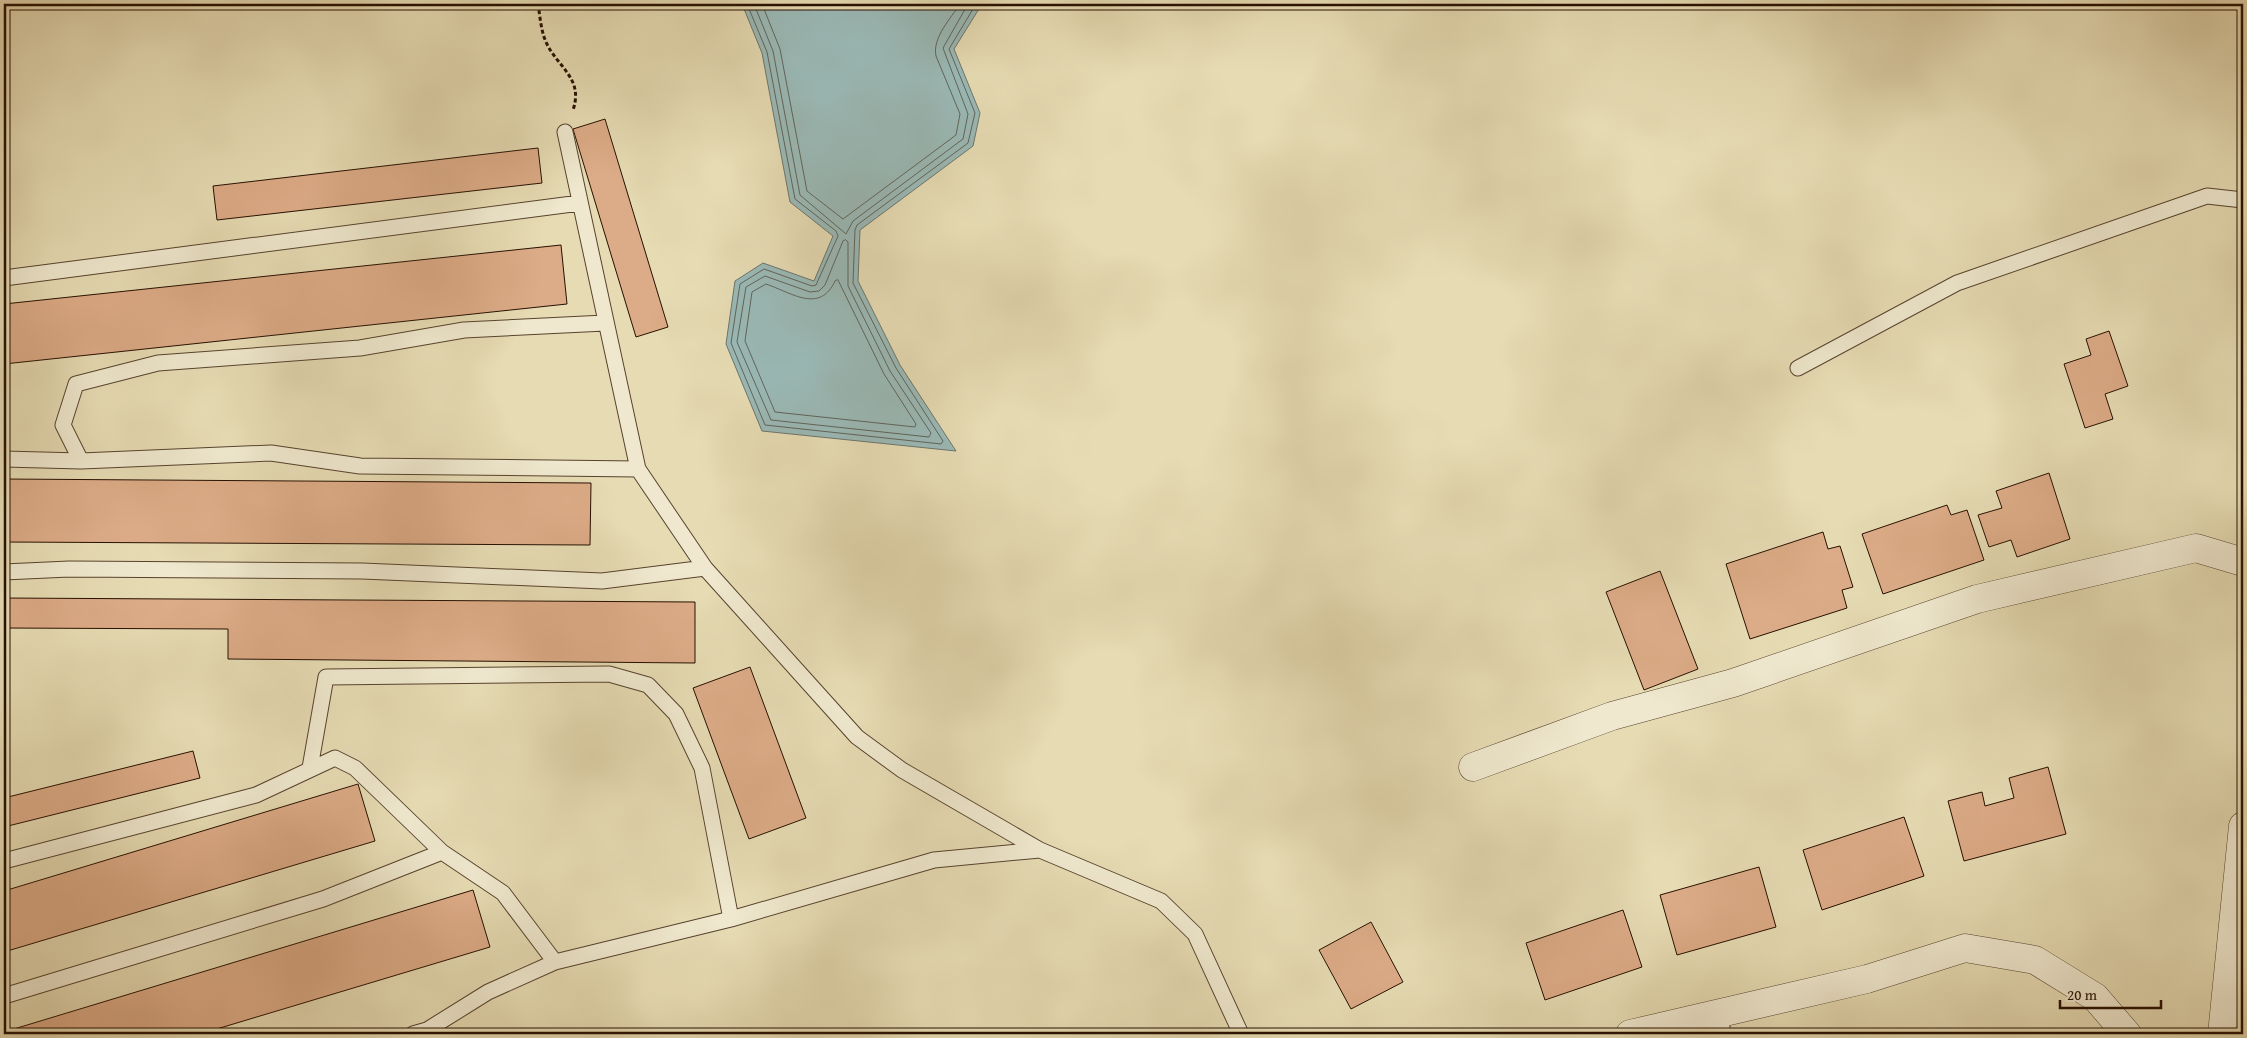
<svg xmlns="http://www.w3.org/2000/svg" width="2247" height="1038" font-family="'Gentium Book Plus',serif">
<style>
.water{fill:#9ab9b6;stroke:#6c756d}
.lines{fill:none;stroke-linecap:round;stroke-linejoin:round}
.shore{stroke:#60645b;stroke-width:1}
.building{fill:#dcab87;stroke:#271000}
.service-casing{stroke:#57432d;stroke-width:17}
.minor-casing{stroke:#57432d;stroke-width:29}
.path{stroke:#271000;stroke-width:3;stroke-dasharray:4 2.5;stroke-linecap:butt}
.service{stroke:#efe8ce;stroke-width:15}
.minor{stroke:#efe8ce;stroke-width:28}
</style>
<rect width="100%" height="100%" fill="#e6dbb3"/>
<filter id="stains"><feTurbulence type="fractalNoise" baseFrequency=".004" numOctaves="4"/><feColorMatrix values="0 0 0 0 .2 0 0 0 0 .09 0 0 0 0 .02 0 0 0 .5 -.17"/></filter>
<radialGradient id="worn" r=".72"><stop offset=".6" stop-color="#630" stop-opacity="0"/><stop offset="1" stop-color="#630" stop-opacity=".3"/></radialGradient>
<path class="water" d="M742,4H982L954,49L980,113L973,146L860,230L858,281L900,365L956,451L762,431L726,344L735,281L763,263L814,281L833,236L790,202L762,53Z"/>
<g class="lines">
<path class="shore" d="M747,4L767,52L795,199L836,231L838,236L816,285L812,286L764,269L740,284L731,343L765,425L941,444L943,441L896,368L853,283L855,230L857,225L968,143L975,113L949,49L976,4
M754,4L773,51L800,195L846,234L853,221L963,139L968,114L943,48L968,4
M762,4L780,49L807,191L843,219L956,135L960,114L936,56C932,38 951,18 960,4
M846,240L848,242V286L890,371L931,433L929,437L771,420L737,342L746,287L765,276L810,292L819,291L825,285L843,241Z
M838,280L884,374L916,424L915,427L775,412L745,341L752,292L766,284C792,293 820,314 835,281Z"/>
</g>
<path class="building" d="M605,119L668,327L636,337L573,129Z
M538,148L542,183L217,220L213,186Z
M561,245L567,304L4,364V304Z
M2109,331L2128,386L2105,394L2113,419L2085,428L2064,364L2091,355L2086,339Z
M2049,473L2070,539L2017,557L2011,540L1989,547L1978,515L2002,508L1996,491Z
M4,479L591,483L590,545L4,542Z
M1947,505L1951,515L1967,510L1984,560L1883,594L1862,534Z
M1823,532L1828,549L1840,546L1853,587L1842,590L1847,608L1750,639L1726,564Z
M1660,571L1698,669L1644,690L1606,592Z
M4,598L695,602V663L228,659V629L4,628Z
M750,667L806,818L749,839L693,688Z
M193,751L200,778L4,827V798Z
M2048,767L2066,834L1964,861L1948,801L1982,792L1985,806L2014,798L2009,778Z
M358,784L375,841L4,952V891Z
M1904,817L1924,876L1822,910L1803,850Z
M1759,867L1776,927L1677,955L1660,895Z
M473,890L490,947L200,1034H4V1032Z
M1623,910L1642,967L1545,1000L1526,943Z
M1371,922L1403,982L1351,1009L1319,950Z"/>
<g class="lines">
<g class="service-casing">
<path id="service" d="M565,132L638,469L705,568L857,737L902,770L1040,850L1161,901L1195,934L1241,1034
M4,278L580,203
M1798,368L1957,283L2207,196L2243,200
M4,459L81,461L271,453L360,466L638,469
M81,461L63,425L76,384L158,363L360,348L464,330L605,323
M4,572L69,569L362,571L602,581L705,568
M310,768L326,677L609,674L648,685L676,714L702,768L731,919
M4,861L256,795L335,758L355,768L442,852L503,893L555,962
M4,996L323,899L442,852
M1720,1014L1723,1034
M413,1034L427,1030L488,992L555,962L731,919L934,860L1040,850"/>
</g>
<g class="minor-casing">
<path id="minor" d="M1473,767L1612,716L1733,683L1977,599L2196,548L2243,562
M1630,1034L1867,979L1965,948L2035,960L2095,997L2127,1034
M2222,1034L2243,826"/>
</g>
<path class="path" d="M538,4C540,16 541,31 546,42C557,67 584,78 573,110"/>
<use href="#service" class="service"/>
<use href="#minor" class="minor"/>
</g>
<rect width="2247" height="1038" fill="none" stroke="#e6dbb3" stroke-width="20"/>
<rect x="5" y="5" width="2237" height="1028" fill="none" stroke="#271000" stroke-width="2.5"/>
<rect x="10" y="10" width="2227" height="1018" fill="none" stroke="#271000"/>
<path d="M2060 1000v8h101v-8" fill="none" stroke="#271000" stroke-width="2.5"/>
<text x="2067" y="1000" font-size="15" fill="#271000" stroke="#efe8ce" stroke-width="4" paint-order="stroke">20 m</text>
<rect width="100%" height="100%" filter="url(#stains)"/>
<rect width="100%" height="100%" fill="url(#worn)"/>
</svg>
